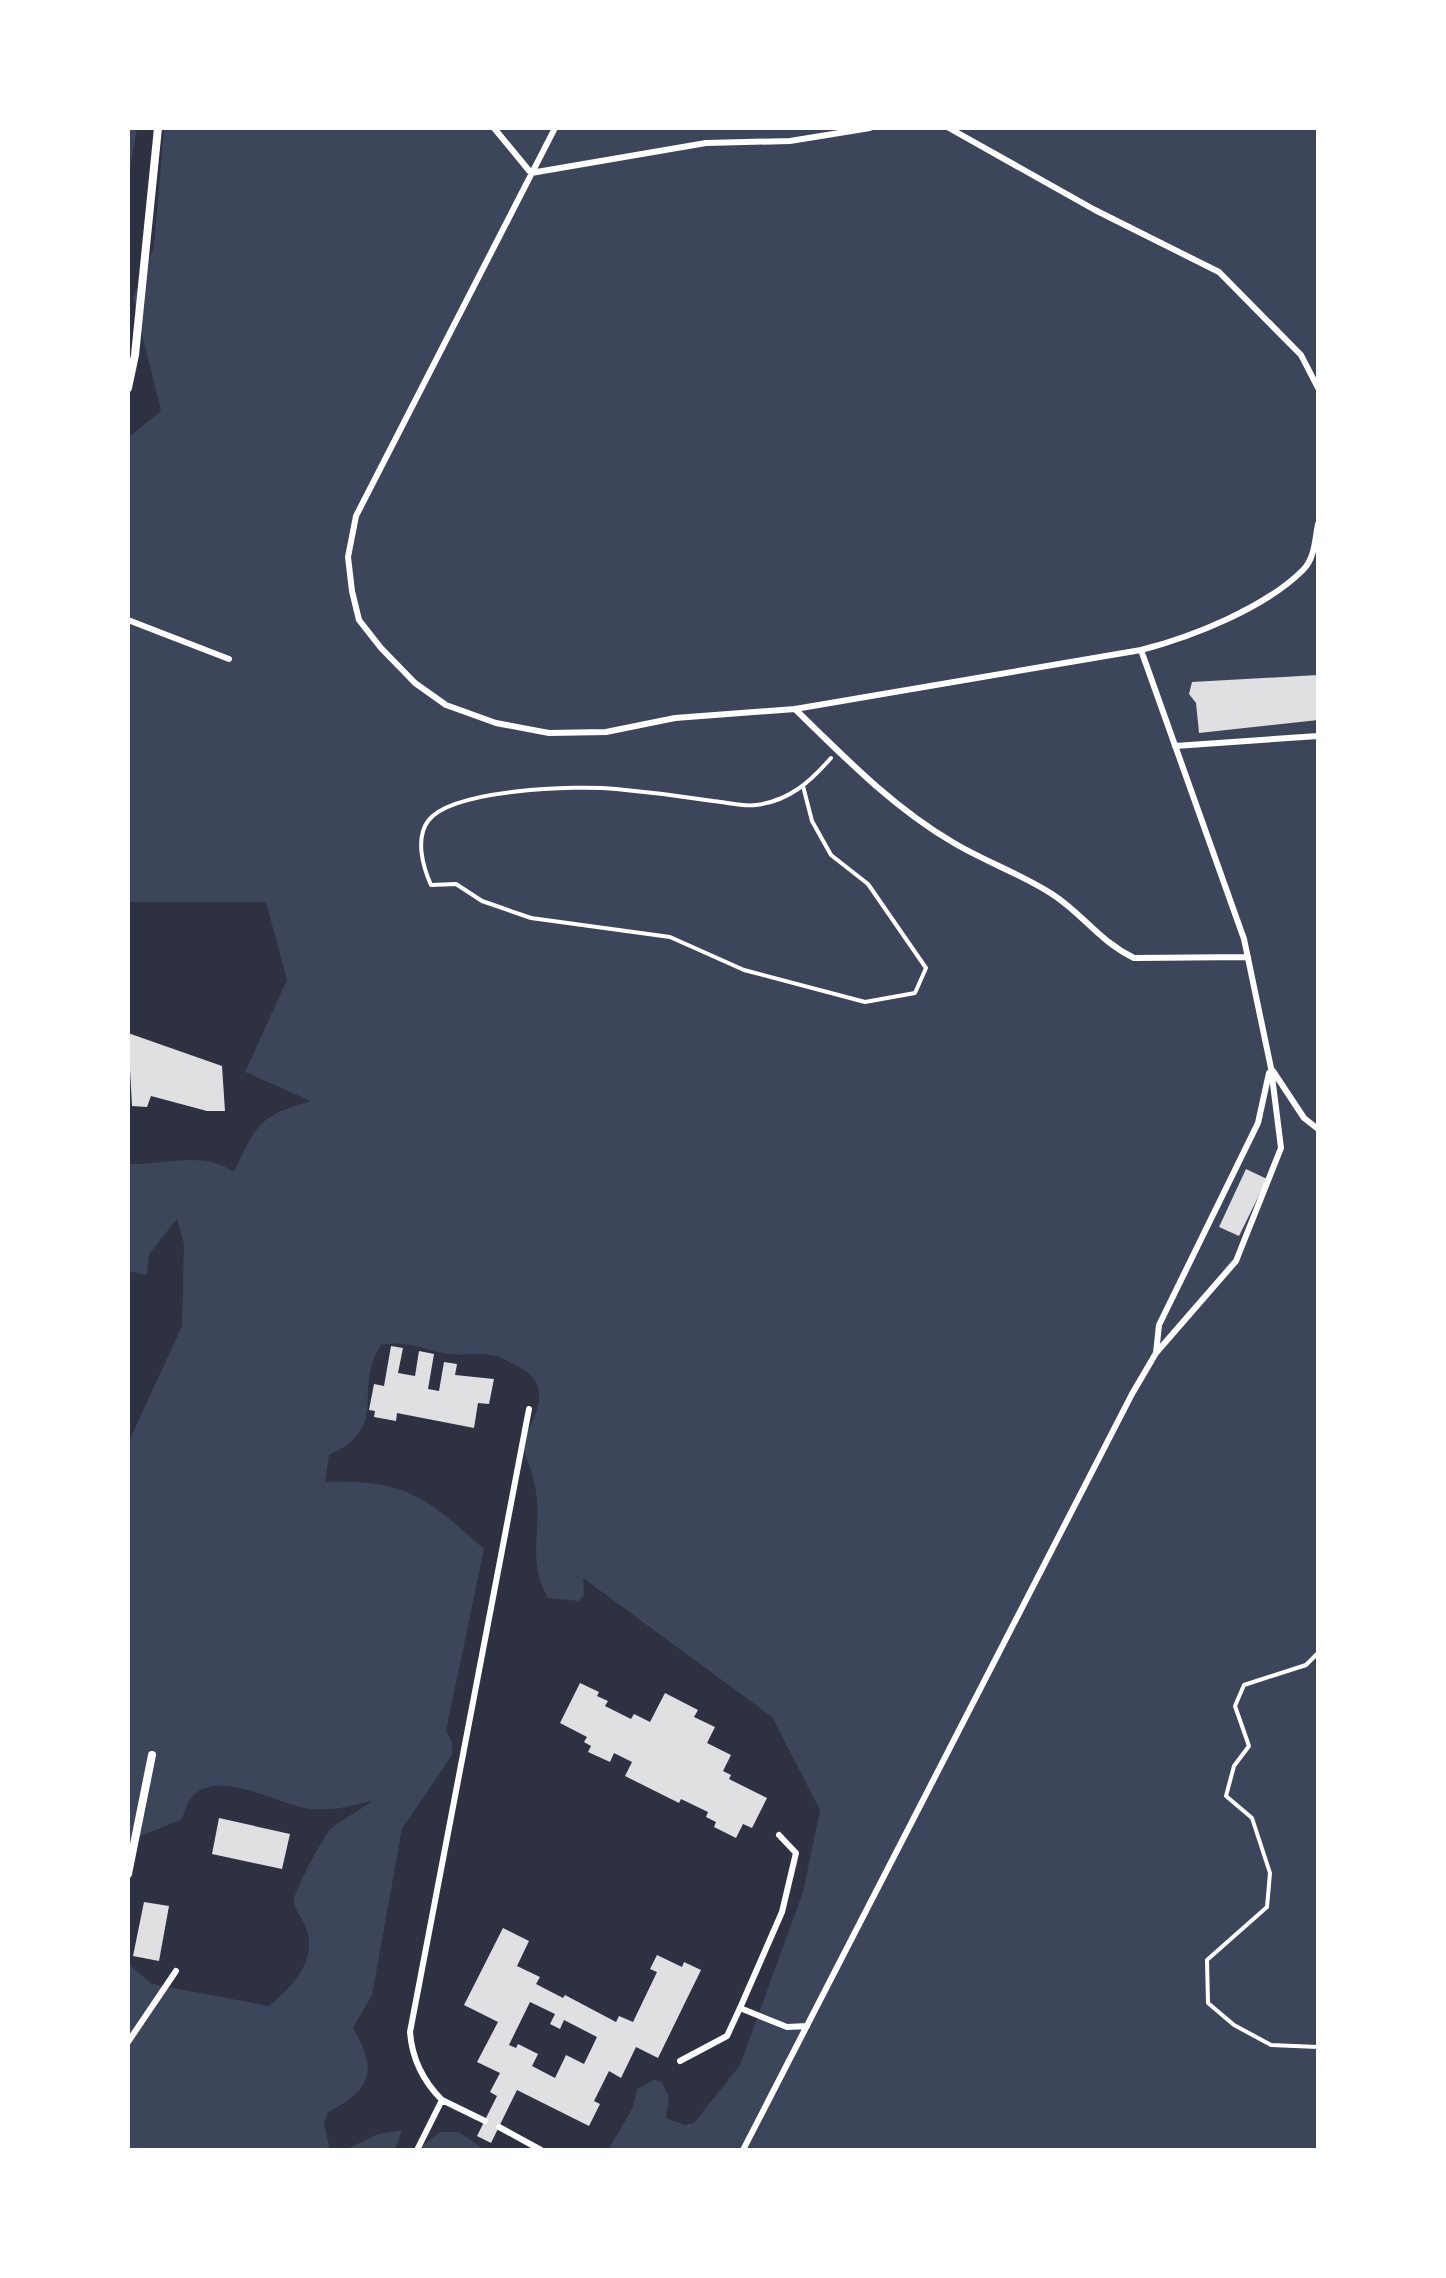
<svg xmlns="http://www.w3.org/2000/svg" width="1446" height="2278" font-family="Montserrat,sans-serif">
<style>
.green{fill:#3c4559}
.building{fill:#e0e0e3;fill-rule:evenodd}
.lines{fill:none;stroke-linecap:round;stroke-linejoin:round}
.path{stroke:#fff;stroke-width:4}
.service{stroke:#fff;stroke-width:6}
.minor{stroke:#fff;stroke-width:8}
</style>
<rect width="100%" height="100%" fill="#2d3142"/>
<path class="green" d="M128,128H137L128,181Z
M164,128H1318V2150H608L633,2107L637,2089L654,2080L662,2082L669,2097L666,2118L685,2125L694,2123L740,2065L803,1892L820,1810L772,1717L583,1578L584,1595L579,1601L548,1598C528,1564 540,1535 537,1499C535,1479 528,1462 521,1443C537,1414 555,1384 515,1365C508,1362 500,1356 492,1355C476,1352 458,1357 442,1353C420,1348 404,1340 381,1345C351,1392 392,1427 329,1455L325,1482C406,1479 426,1497 484,1549L446,1731L452,1742V1755L402,1829L372,1995L353,2028C378,2070 372,2090 328,2112L324,2123L330,2150H128V1964L152,1984L269,2006C291,1988 318,1961 306,1928C303,1919 294,1910 294,1900C295,1890 323,1836 331,1829C342,1818 360,1811 372,1801C352,1806 332,1811 311,1809C281,1806 217,1767 192,1797C187,1802 185,1813 181,1820L135,1838L128,1872V1902V1443L182,1326L184,1244L177,1219L149,1254L147,1275L128,1271V1164C164,1165 203,1150 234,1172C257,1123 259,1116 311,1101L245,1072L287,980L266,902H128V438L161,411L133,298L154,247Z
M402,2130L395,2150H345L378,2134Z
M440,2132H459L485,2150H417Z"/>
<path class="building" d="M1318,675V720L1199,733L1196,703L1189,694L1192,682Z
M128,1033L222,1066L225,1111H207L151,1096L147,1107L132,1106Z
M1246,1169L1267,1179L1239,1236L1219,1227Z
M391,1346L403,1348L398,1373L415,1376L419,1351L434,1354L428,1389L439,1391L444,1362L457,1364L455,1375L494,1379L489,1404L478,1403L474,1428L397,1413L396,1421L374,1417L375,1411L369,1410L374,1384L384,1386Z
M580,1683L599,1692L597,1696L608,1701L605,1706L631,1719L634,1714L650,1722L665,1693L698,1710L694,1717L715,1727L707,1743L731,1755L723,1771L731,1775L729,1779L767,1798L752,1828L743,1824L736,1838L714,1827L716,1822L706,1817L708,1812L681,1799L679,1803L625,1776L632,1762L614,1753L610,1762L588,1752L591,1746L584,1742L587,1737L560,1723Z
M219,1818L290,1834L282,1869L212,1854Z
M144,1902L169,1906L159,1961L133,1956Z
M503,1928L529,1941L517,1966L540,1977L536,1984L563,1998L565,1995L616,2022L619,2016L633,2022L657,1972L650,1969L657,1955L682,1967L684,1962L701,1970L658,2058L636,2047L621,2078L609,2071L594,2101L600,2104L589,2126L517,2090L491,2143L477,2136L497,2096L490,2092L500,2073L477,2062L498,2022L464,2005ZM530,2002L555,2014L550,2024L560,2029L564,2020L597,2037L584,2064L566,2055L555,2078L532,2066L538,2054L518,2044L516,2048L509,2045Z"/>
<g class="lines">
<path class="path" d="M803,786L812,821L831,855L868,884L926,968L915,993L865,1002L744,970L670,937L531,918L482,901L456,884L431,885C423,867 415,839 428,821C451,789 577,785 616,789C649,792 681,796 713,801C726,802 743,807 756,805C789,801 810,782 831,758
M1318,1653L1306,1665L1244,1685L1235,1706L1249,1746L1234,1766L1226,1796L1252,1818L1270,1873L1267,1907L1207,1960L1208,2003L1234,2025L1271,2045L1318,2047"/>
<path class="service" d="M494,128L531,173L706,143L790,141L870,128
M555,128L356,516L348,557L352,591L359,620L381,648L415,683L446,705L496,723L549,733L606,732L675,718L795,709L1141,650L1244,939L1271,1068L1281,1148L1236,1261L1156,1353L1132,1394L743,2150
M949,128L1095,210L1219,272L1301,355L1318,388
M128,620L229,659
M1141,650C1192,637 1265,608 1303,570C1315,558 1315,539 1318,524
M795,709C845,758 894,808 954,843C986,862 1021,874 1052,894C1083,914 1098,940 1134,958L1248,957
M1175,746L1318,736
M1273,1071L1304,1118L1318,1129
M1156,1353L1159,1325L1258,1123L1269,1073
M779,1835L796,1853L782,1912L740,2008L787,2027L807,2026
M128,2042L176,1971
M680,2061L727,2036L740,2008
M442,2100L485,2121
M499,2127L541,2150
M417,2150L442,2100C423,2081 412,2059 410,2032L529,1409"/>
<path class="minor" d="M128,388L135,355L158,128
M128,1874L152,1755"/>
</g>
<rect width="1446" height="2278" fill="none" stroke="#ffffff" stroke-width="260"/>
</svg>
